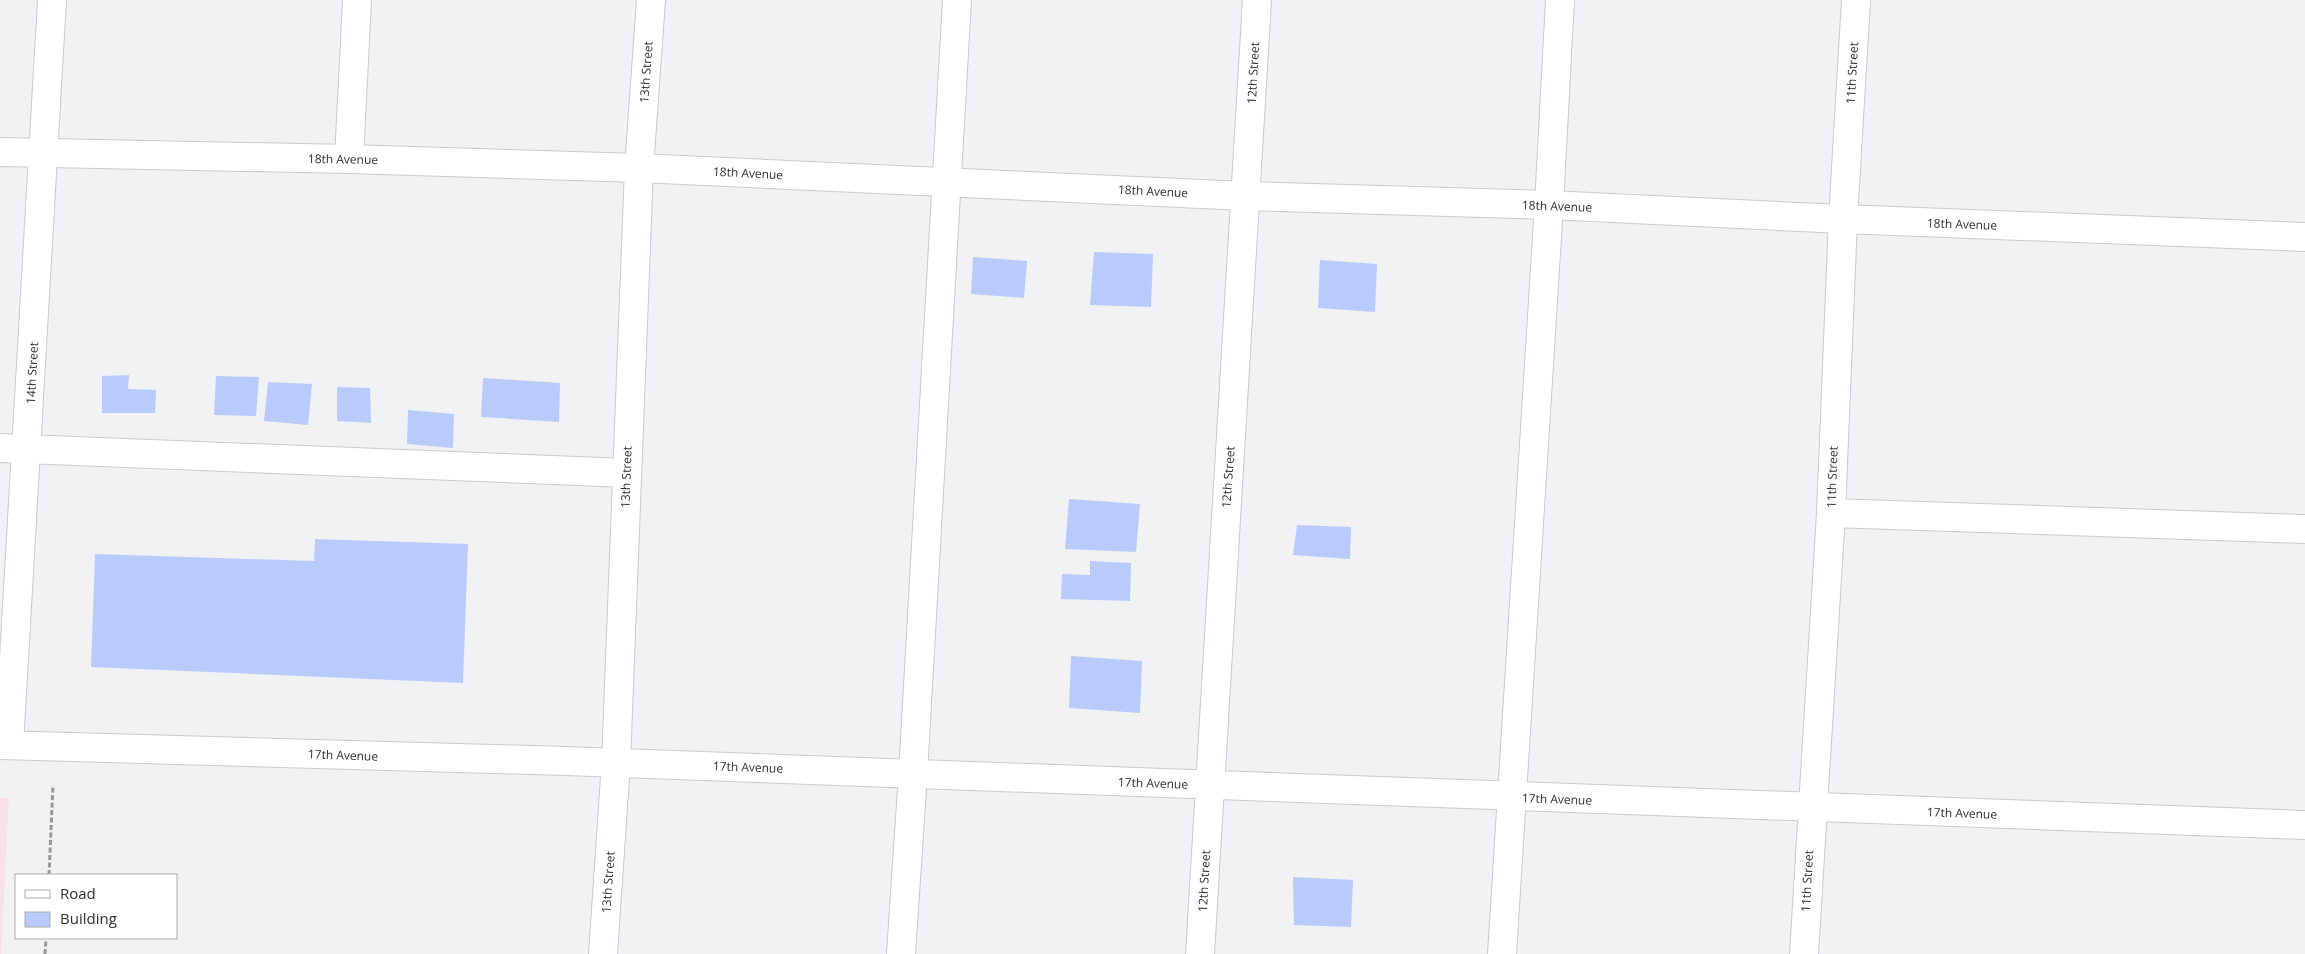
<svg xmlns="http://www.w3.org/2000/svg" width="2305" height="954" font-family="'Open Sans',sans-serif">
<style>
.education{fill:#f9e1eb}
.building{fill:#b9cbfc}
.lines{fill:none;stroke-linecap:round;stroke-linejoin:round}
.minor-casing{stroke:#c9cacc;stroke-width:30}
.path{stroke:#969798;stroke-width:3;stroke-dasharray:5 2.5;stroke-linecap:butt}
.minor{stroke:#fff;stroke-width:28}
.labels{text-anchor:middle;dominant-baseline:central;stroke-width:4.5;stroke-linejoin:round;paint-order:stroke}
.street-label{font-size:12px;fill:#2f2f30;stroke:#fff}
</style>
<rect width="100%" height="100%" fill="#f1f2f4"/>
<path class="education" d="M0,798H9L1,954H0Z"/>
<path class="building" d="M1094,252L1153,254L1151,307L1090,305Z
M973,257L1027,261L1024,298L971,294Z
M1320,260L1377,264L1375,312L1318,308Z
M129,375L128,389L156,390L155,413H102V376Z
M216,376L259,377L256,416L214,415Z
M483,378L560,383L559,422L481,417Z
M268,382L312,384L308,425L264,421Z
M337,387L370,388L371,423L337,421Z
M408,410L454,414L453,448L407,444Z
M1069,499L1140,504L1136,552L1065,549Z
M1297,525L1351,527L1350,559L1293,555Z
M315,539L468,544L463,683L91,667L95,554L314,561Z
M1090,561L1131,563L1130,601L1061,599L1062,574L1090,575Z
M1071,656L1142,661L1140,713L1069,708Z
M1293,877L1353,880L1351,927L1294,925Z"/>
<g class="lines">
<g class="minor-casing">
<path id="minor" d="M0,152L349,159L639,168L1245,196L1549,205L1843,219L2305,237
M349,159L357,0
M0,448L627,473
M1831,513L2305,529
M0,745L566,761L2305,825
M9,745L52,0
M603,954L616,763L639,168L651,0
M901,954L913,774L957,0
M1200,954L1257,0
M1502,954L1549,205L1560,0
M1804,954L1831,513L1843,219L1856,0"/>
</g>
<path class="path" d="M49,875L53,785
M45,954L46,938"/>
<use href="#minor" class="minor"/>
</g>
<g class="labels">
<g class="street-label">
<text transform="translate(646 72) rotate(-86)">13th Street</text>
<text transform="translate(1253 73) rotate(-87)">12th Street</text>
<text transform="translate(1852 73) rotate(-87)">11th Street</text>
<text transform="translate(343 159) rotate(1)">18th Avenue</text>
<text transform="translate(748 173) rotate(3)">18th Avenue</text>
<text transform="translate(1153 191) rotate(3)">18th Avenue</text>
<text transform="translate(1557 206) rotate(2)">18th Avenue</text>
<text transform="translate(1962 224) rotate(2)">18th Avenue</text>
<text transform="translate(32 373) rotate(-87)">14th Street</text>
<text transform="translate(626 477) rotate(-88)">13th Street</text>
<text transform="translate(1228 477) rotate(-86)">12th Street</text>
<text transform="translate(1832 477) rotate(-88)">11th Street</text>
<text transform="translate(343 755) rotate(2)">17th Avenue</text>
<text transform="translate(748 767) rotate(2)">17th Avenue</text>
<text transform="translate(1153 783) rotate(2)">17th Avenue</text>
<text transform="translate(1557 799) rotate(2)">17th Avenue</text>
<text transform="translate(1962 813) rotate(2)">17th Avenue</text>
<text transform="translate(1204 881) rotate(-87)">12th Street</text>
<text transform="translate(1807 881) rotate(-87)">11th Street</text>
<text transform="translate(608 882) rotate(-86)">13th Street</text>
</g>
</g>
<rect x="15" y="874" width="162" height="65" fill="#ffffff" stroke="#acacac"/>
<rect x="25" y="890" width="25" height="8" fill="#ffffff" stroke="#acacac"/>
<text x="60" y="899" font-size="15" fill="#2f2f30">Road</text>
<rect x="25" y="912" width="25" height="15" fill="#b9cbfc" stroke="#acacac"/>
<text x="60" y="924" font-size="15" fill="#2f2f30">Building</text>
</svg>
